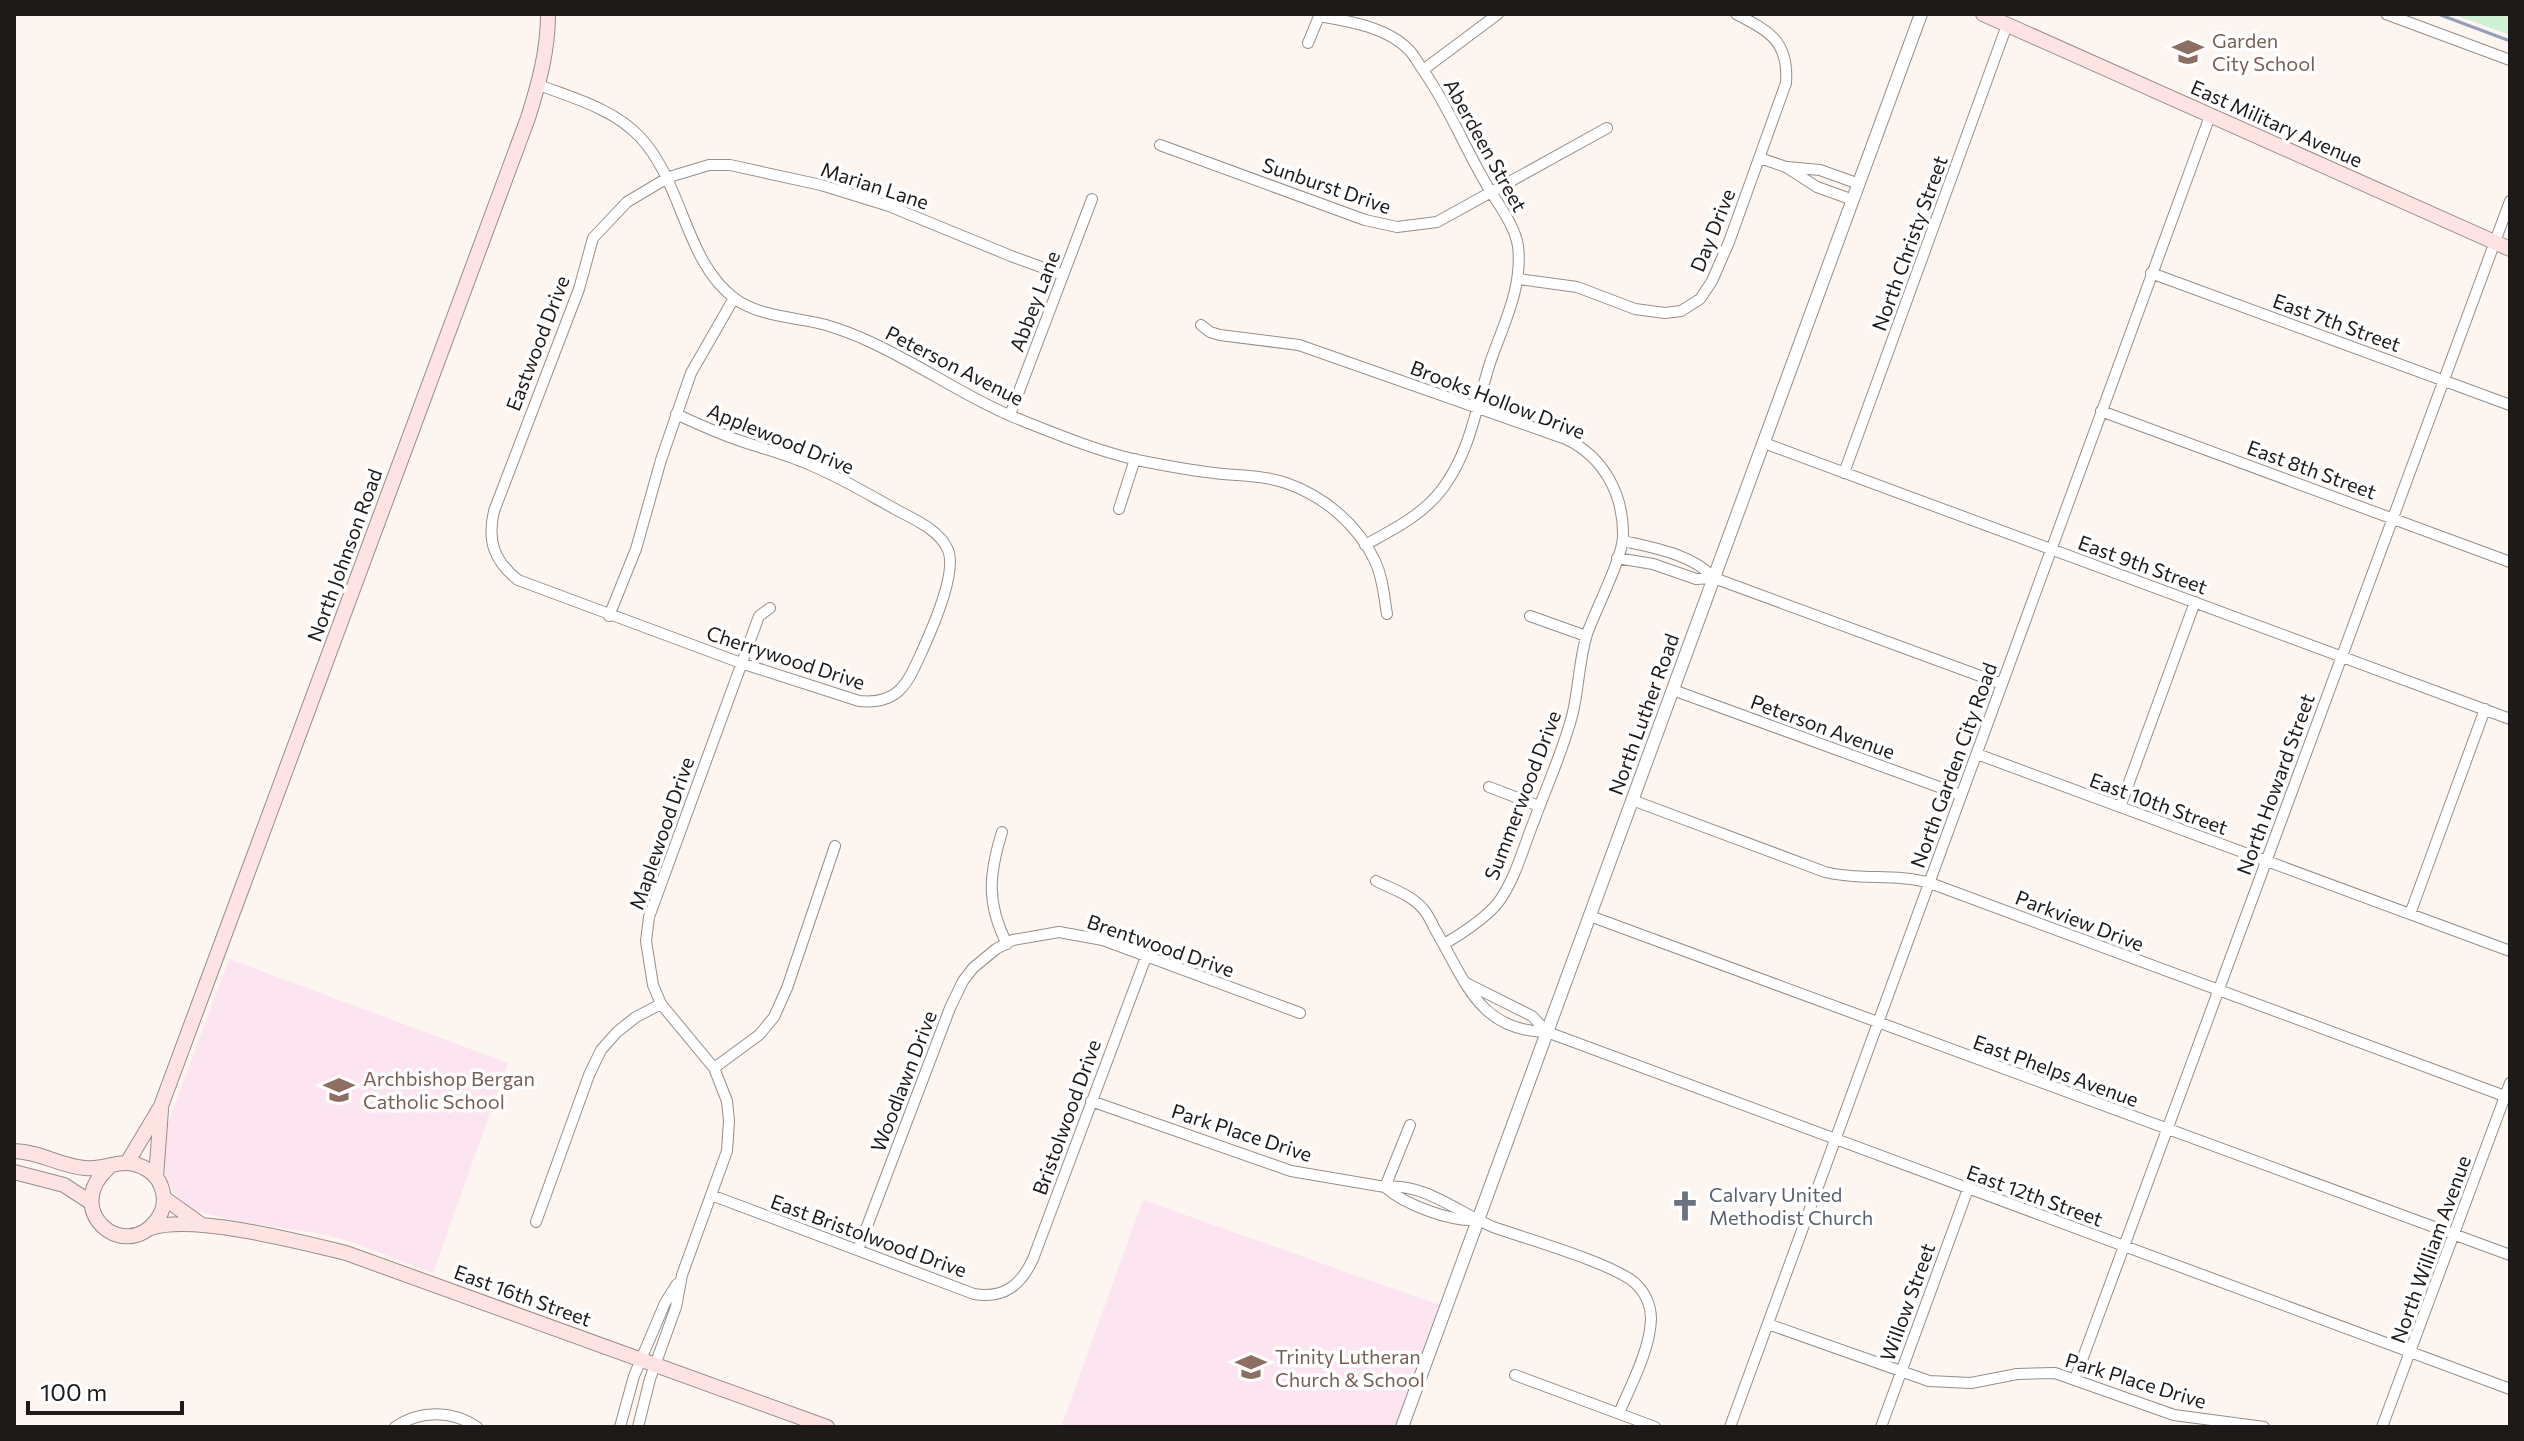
<svg xmlns="http://www.w3.org/2000/svg" width="2524" height="1441" font-family="Commissioner,sans-serif">
<style>
.education{fill:#fce5f1}
.green{fill:#cef2d3}
.lines{fill:none;stroke-linecap:round;stroke-linejoin:round}
.stream{stroke:#93a0ba;stroke-width:3}
.minor-casing{stroke:#968f8a;stroke-width:12}
.tertiary-casing{stroke:#968f8a;stroke-width:14}
.secondary-casing{stroke:#968f8a;stroke-width:16}
.minor{stroke:#fff;stroke-width:10}
.tertiary{stroke:#fff;stroke-width:12}
.secondary{stroke:#fde3e2;stroke-width:14}
.labels{text-anchor:middle;dominant-baseline:central;stroke-width:7;stroke-linejoin:round;paint-order:stroke}
.education-label{font-size:20px;fill:#785e54;stroke:#fff;text-anchor:start}
.street-label{font-size:20px;fill:#1d1a19;stroke:#fff}
.worship-label{font-size:20px;fill:#5b616d;stroke:#fff;text-anchor:start}
</style>
<rect width="100%" height="100%" fill="#fdf5ef"/>
<path class="education" d="M229,959L508,1063L433,1273L349,1241L317,1233L234,1221L193,1210L175,1194L167,1181L163,1164L166,1128Z
M1143,1200L1442,1306L1395,1427H1061Z"/>
<path class="green" d="M2452,14H2510V35Z"/>
<g class="lines">
<path class="stream" d="M2438,14L2510,41"/>
<g class="minor-casing">
<path id="minor" d="M2386,14L2510,60
M1319,16C1348,21 1387,27 1409,50C1414,55 1418,63 1423,70C1450,108 1466,152 1491,192C1501,208 1515,227 1518,246C1523,288 1503,325 1490,363C1476,407 1471,450 1443,488C1423,515 1394,529 1365,545
M1308,43L1320,14
M1423,70L1498,14
M539,85C573,98 614,109 640,137C683,183 685,261 734,298C759,317 796,317 826,325C839,329 853,334 866,340C916,362 960,394 1011,416C1051,432 1094,450 1137,460C1162,465 1189,470 1214,473C1238,476 1263,475 1286,483C1324,496 1358,525 1375,561C1383,578 1384,597 1387,614
M1160,145L1365,220L1397,227L1437,222L1607,128
M1760,158L1786,167L1817,187L1853,200
M1787,167L1820,170L1859,184
M2151,273L2510,405
M1519,279L1577,287L1635,309L1665,313L1681,311L1700,299L1712,281L1729,242L1786,83C1789,41 1769,31 1736,14
M1201,325L1210,332L1220,335L1299,345L1566,439C1604,457 1624,495 1623,537C1622,559 1595,611 1587,634C1579,660 1579,686 1573,712C1564,749 1547,785 1534,821C1523,848 1515,881 1497,904C1482,921 1463,933 1444,944
M2101,411L2510,562
M676,414C696,423 717,433 738,440C761,448 785,454 808,464C838,476 866,493 895,509C913,519 939,529 948,550C957,572 933,627 923,649C908,682 900,705 859,701L741,663L518,580C494,561 487,541 494,511L579,289L593,238L627,202L669,177L709,165H730L821,185L889,206L1011,256L1063,275
M1010,415L1092,199
M1764,443L2510,719
M1844,473L2007,25
M1119,509L1135,459
M1623,541C1654,548 1692,554 1714,578
M1617,558L1653,564L1696,579L1714,578L2002,684
M609,616L636,549L661,460L691,373L734,298
M1530,616L1586,636
M1673,690L1961,795
M1977,754L2510,951
M1489,787L1539,806
M1632,800L1825,872C1860,881 1895,873 1930,883L2510,1098
M2120,807L2195,602
M1002,832C989,874 986,903 1007,944
M1376,881C1392,889 1412,895 1424,910C1429,916 1432,924 1436,931C1466,982 1479,1031 1547,1032L2510,1389
M2410,914L2485,709
M1590,916L2510,1255
M1466,983L1532,1016L1547,1032
M714,1068L759,1035L774,1017L787,988L835,846
M1091,1101L1291,1171L1385,1187C1423,1182 1459,1213 1493,1227C1524,1238 1619,1265 1637,1285C1646,1294 1651,1307 1651,1319C1650,1350 1631,1385 1619,1413
M1385,1187C1405,1205 1451,1222 1478,1220
M1385,1187L1410,1125
M711,1195L974,1294C1004,1299 1021,1285 1033,1259L1146,957
M536,1222L589,1075L601,1050L617,1032L636,1017L661,1004
M858,1250L950,1008L963,981L973,968L996,949L1013,940L1059,932L1103,940L1300,1013
M1768,1324L1929,1381L1971,1383L2017,1374L2055,1373L2174,1415L2264,1427
M1515,1375L1655,1427
M2075,1379L2510,201
M395,1427C420,1410 452,1410 477,1427
M620,1427L634,1376L665,1303L677,1284
M638,1427L650,1379L676,1307L682,1275L727,1151L729,1121L727,1101L714,1068L661,1004L653,985L646,941L649,917L759,616L770,608
M1730,1427L2210,116
M1881,1427L1968,1189
M2382,1427L2510,1083"/>
</g>
<g class="tertiary-casing">
<path id="tertiary" d="M1402,1427L1921,14"/>
</g>
<g class="secondary-casing">
<path id="secondary" d="M1983,14L2510,249
M14,1151C41,1152 60,1166 85,1168C102,1170 115,1162 127,1163C141,1164 156,1172 161,1186C166,1198 164,1211 156,1221C123,1263 62,1210 108,1168
M127,1163L161,1106L528,118C539,83 548,51 548,14
M14,1172L64,1185L90,1202
M156,1177L161,1110
M164,1198L199,1223
M151,1228C193,1214 301,1242 346,1253L827,1427"/>
</g>
<use href="#minor" class="minor"/>
<use href="#tertiary" class="tertiary"/>
<use href="#secondary" class="secondary"/>
</g>
<defs>
<g id="school-bare" transform="scale(2.4)"><path d="M0-5L7-2L0 1L-7-2ZM-4 1L0 2.5L4 1V4Q0 6-4 4Z" fill="#8d6e63" stroke="#fff" stroke-width="2.5" paint-order="stroke"/></g>
<g id="church-bare" transform="scale(2.4)"><path d="M-1.2-6h2.4v3.5h3.3v2.4h-3.3V6h-2.4V-.1h-3.3v-2.4h3.3Z" fill="#6b7280" stroke="#fff" stroke-width="2.5" paint-order="stroke"/></g>
</defs>
<g fill-rule="evenodd">
<use href="#school-bare" x="2188" y="52"/>
<use href="#school-bare" x="339" y="1090"/>
<use href="#church-bare" x="1685" y="1206"/>
<use href="#school-bare" x="1251" y="1367"/>
</g>
<g class="labels">
<g class="education-label">
<text x="2212" y="40">Garden<tspan x="2212" dy="23">City School</tspan></text>
<text x="363" y="1078">Archbishop Bergan<tspan x="363" dy="23">Catholic School</tspan></text>
<text x="1275" y="1356">Trinity Lutheran<tspan x="1275" dy="23">Church &amp; School</tspan></text>
</g>
<g class="street-label">
<text transform="translate(2277 123) rotate(24)">East Military Avenue</text>
<text transform="translate(1486 145) rotate(61)">Aberdeen Street</text>
<text transform="translate(875 185) rotate(18)">Marian Lane</text>
<text transform="translate(1327 185) rotate(19)">Sunburst Drive</text>
<text transform="translate(1712 230) rotate(-68)">Day Drive</text>
<text transform="translate(1909 243) rotate(-70)">North Christy Street</text>
<text transform="translate(1034 301) rotate(-69)">Abbey Lane</text>
<text transform="translate(2337 322) rotate(20)">East 7th Street</text>
<text transform="translate(537 343) rotate(-69)">Eastwood Drive</text>
<text transform="translate(955 365) rotate(27)">Peterson Avenue</text>
<text transform="translate(1498 399) rotate(21)">Brooks Hollow Drive</text>
<text transform="translate(781 438) rotate(22)">Applewood Drive</text>
<text transform="translate(2312 469) rotate(20)">East 8th Street</text>
<text transform="translate(344 555) rotate(-70)">North Johnson Road</text>
<text transform="translate(2143 564) rotate(20)">East 9th Street</text>
<text transform="translate(786 657) rotate(18)">Cherrywood Drive</text>
<text transform="translate(1643 714) rotate(-70)">North Luther Road</text>
<text transform="translate(1823 726) rotate(20)">Peterson Avenue</text>
<text transform="translate(1953 765) rotate(-70)">North Garden City Road</text>
<text transform="translate(2275 784) rotate(-70)">North Howard Street</text>
<text transform="translate(1522 795) rotate(-69)">Summerwood Drive</text>
<text transform="translate(2159 803) rotate(20)">East 10th Street</text>
<text transform="translate(661 833) rotate(-71)">Maplewood Drive</text>
<text transform="translate(2080 920) rotate(21)">Parkview Drive</text>
<text transform="translate(1161 945) rotate(19)">Brentwood Drive</text>
<text transform="translate(2056 1070) rotate(20)">East Phelps Avenue</text>
<text transform="translate(903 1081) rotate(-69)">Woodlawn Drive</text>
<text transform="translate(1066 1117) rotate(-70)">Bristolwood Drive</text>
<text transform="translate(1242 1132) rotate(18)">Park Place Drive</text>
<text transform="translate(2035 1195) rotate(20)">East 12th Street</text>
<text transform="translate(869 1235) rotate(20)">East Bristolwood Drive</text>
<text transform="translate(2430 1249) rotate(-70)">North William Avenue</text>
<text transform="translate(523 1295) rotate(20)">East 16th Street</text>
<text transform="translate(1907 1302) rotate(-70)">Willow Street</text>
<text transform="translate(2136 1380) rotate(17)">Park Place Drive</text>
</g>
<g class="worship-label">
<text x="1709" y="1194">Calvary United<tspan x="1709" dy="23">Methodist Church</tspan></text>
</g>
</g>
<rect width="2524" height="1441" fill="none" stroke="#1d1a19" stroke-width="32"/>
<path d="M28 1401v12h154v-12" fill="none" stroke="#1d1a19" stroke-width="4"/>
<text x="40" y="1401" font-size="24" fill="#1d1a19" stroke="#ffffff" stroke-width="6" paint-order="stroke">100 m</text>
</svg>
